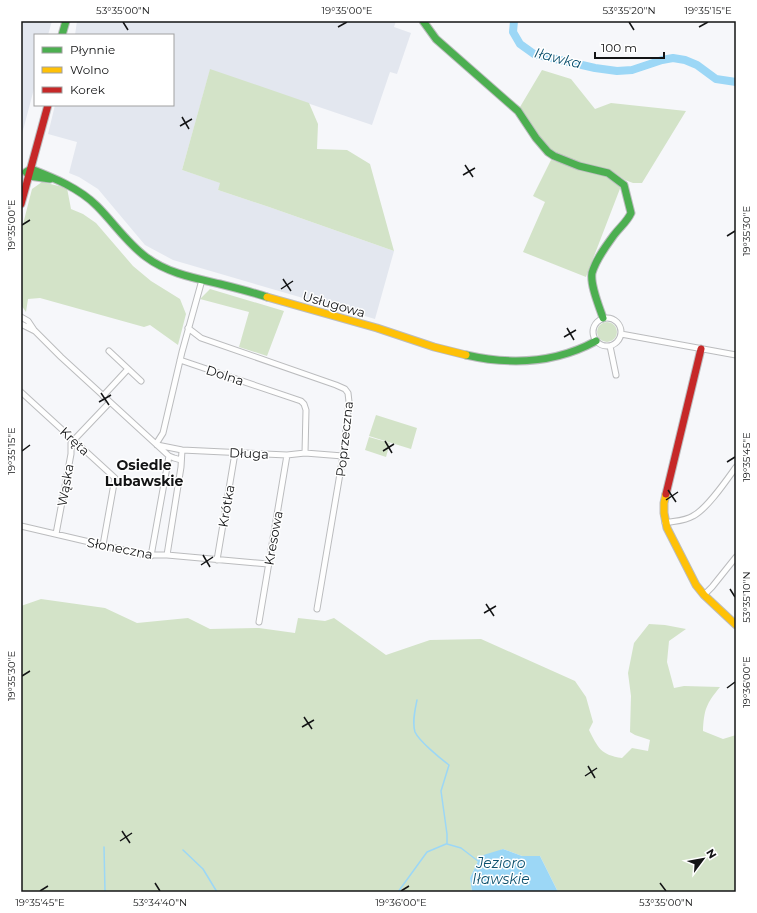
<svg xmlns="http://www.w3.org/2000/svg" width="757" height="913" font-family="Montserrat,sans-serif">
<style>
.built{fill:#e3e7ef}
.green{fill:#d3e3c8}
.water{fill:#9cd7f6}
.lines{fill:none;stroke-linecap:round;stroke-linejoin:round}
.stream{stroke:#9cd7f6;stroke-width:1.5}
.river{stroke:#9cd7f6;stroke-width:8}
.street-casing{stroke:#bbbcbe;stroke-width:7}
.fast-casing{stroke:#bbbcbe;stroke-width:9}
.slow-casing{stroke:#bbbcbe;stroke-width:9}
.jam-casing{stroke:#bbbcbe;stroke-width:9}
.street{stroke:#fefefe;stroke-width:5}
.fast{stroke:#4caf50;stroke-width:7}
.slow{stroke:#ffc107;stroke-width:7}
.jam{stroke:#c62828;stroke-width:7}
.ticks{fill:none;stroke:#131415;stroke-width:1.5}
.labels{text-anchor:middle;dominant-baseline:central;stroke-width:3;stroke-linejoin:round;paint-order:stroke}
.street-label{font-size:13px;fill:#131415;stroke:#fff}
.water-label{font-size:14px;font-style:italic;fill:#0d516e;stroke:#fff}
.neighbourhood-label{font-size:14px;font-weight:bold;fill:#131415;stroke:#fff}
.neatline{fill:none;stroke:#131415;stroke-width:1.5}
.ticks-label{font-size:10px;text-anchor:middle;fill:#131415}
</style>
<rect width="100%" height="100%" fill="#f6f7fa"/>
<path class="built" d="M21,21H52L48,35H35V85L21,138Z
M77,21H396L394,27L411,33L397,74L390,72L372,125L210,70L182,170L221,183L218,190L269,207L394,251L375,319L173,260L145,245L98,189L79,177L69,173L77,142L48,134L55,105H173V35H75Z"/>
<path class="green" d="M210,69L309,103L318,124L317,149L347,150L370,164L394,251L269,207L218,190L220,183L182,170Z
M542,70L571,79L595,109L611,103L686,111L642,183H633L625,180L615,173L581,164L561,156L546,146L520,107Z
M551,160L577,168L612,177L621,186L586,277L523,252L545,202L533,196Z
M42,182L67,188L71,209L83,214L96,223L133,266L151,281L180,299L186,314L178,345L150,325L144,327L40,298L28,299L26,312L21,305V232L32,189Z
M210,289L284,311L267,356L239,347L249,312L200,299Z
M597 332a10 10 0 1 1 20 0a10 10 0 1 1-20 0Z
M376,415L417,428L411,449L369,436Z
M369,437L390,443L386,457L365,450Z
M41,599L105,608L137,623L188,618L210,629L259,628L295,633L298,618L325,621L334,618L386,655L430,640L481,639L575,681L586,697L593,722L589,730C598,748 601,755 622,758L632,748L648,751L650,740L635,735L630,732L631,696L628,673L634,643L649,624L665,625L686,629L669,641L667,662L674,688L684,686L720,687C706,704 704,710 703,731L723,739L736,735V892H558L540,856H522L503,849L478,861L470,878L472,892H21V606Z"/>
<path class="water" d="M503,849L522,856H540L558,892H472L470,878L478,861L477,857Z"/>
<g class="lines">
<path class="stream" d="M417,700C415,710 412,722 415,732C419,741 441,759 449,765L441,791L447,834V844L461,848L478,861
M104,847L105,892
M183,850L203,869L217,892
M398,892L427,852L446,844"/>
<path class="river" d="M514,21L513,32L520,44L534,54L595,68L617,71L632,70L662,60L673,58L685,60L697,65L716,79L736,82"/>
<g class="street-casing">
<path id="street" d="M21,317L28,321L34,330
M593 332a14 14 0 1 1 28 0a14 14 0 1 1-28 0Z
M21,324L35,331L61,357L169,456L174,458L181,460
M188,328L201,338L336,385L345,389L348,393L349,402L343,456L317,609
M621,334L736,355
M610,346L616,375
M109,351L141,381
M180,360L301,401L304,404L306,410L305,453
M21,392L115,478L103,545
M103,396L128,369
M156,444L163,433L182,352L202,280
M157,445L182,450L287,455L305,453L343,456
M665,523C674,521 685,521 693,516C707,509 726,481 736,467
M21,526L145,555H167L268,564
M56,534L71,454V443L110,402
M167,555L181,467L182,450
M151,556L169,456
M217,560L235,453
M704,595L712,587L736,557
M259,622L287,455"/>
</g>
<g class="fast-casing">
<path id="fast" d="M423,21L436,39L518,111L536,138L548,152L554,156L579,166L608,173L624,185L631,213C627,222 620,227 614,235C606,246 596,259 592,273C590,285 599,306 603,318
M62,35L66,21
M26,172L31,169C54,178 79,188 97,206C114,223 127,243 146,257C167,273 194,278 220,284C236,288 252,292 267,297
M26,172L29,176L50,179
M466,355C510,365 556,363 596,341"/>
</g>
<g class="slow-casing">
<path id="slow" d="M267,297L377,328L434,347L466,355
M666,494L664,503V513L667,528L696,585L704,595L736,625"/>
</g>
<g class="jam-casing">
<path id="jam" d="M21,204L48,105
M666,494L701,349"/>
</g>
<use href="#street" class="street"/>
<use href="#fast" class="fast"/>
<use href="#slow" class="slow"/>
<use href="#jam" class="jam"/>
</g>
<path class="ticks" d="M123,22L128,30M629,22L634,30M338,27L347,22M699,27L708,22M182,117L189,129M180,126L192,119M465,165L473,177M463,175L475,168M22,225L30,220M727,236L735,231M283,279L291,291M281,289L293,281M567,328L574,340M564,337L576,330M101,393L109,405M99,402L111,395M385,441L392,453M22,451L30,445M383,451L394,444M727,462L735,457M668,490L676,502M666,500L678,492M203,555L210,567M201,565L213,557M730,589L735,597M486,604L494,616M484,613L496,606M22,676L30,671M727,688L735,682M304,717L312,729M302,727L314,720M588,766L595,778M585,776L597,768M122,831L130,843M120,841L132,833M155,883L160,891M660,883L666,891M40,891L48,886M401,891L409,886"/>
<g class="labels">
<g class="street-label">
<text transform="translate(334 304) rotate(16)">Usługowa</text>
<text transform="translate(225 375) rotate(18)">Dolna</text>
<text transform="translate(344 439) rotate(-84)">Poprzeczna</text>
<text transform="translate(75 441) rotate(43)">Kręta</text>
<text transform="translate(249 453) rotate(2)">Długa</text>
<text transform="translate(65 485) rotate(-80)">Wąska</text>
<text transform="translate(226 506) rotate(-80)">Krótka</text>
<text transform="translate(273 538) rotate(-80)">Kresowa</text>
<text transform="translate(120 548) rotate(11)">Słoneczna</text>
</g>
<g class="water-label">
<text transform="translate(558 58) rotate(14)">Iławka</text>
<text x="501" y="863">Jezioro<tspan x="501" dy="16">Iławskie</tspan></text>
</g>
<g class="neighbourhood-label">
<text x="144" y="465">Osiedle<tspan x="144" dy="16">Lubawskie</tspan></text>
</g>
</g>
<rect width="757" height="913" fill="none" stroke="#ffffff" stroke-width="44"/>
<rect x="34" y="34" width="140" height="72" fill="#ffffff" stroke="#a1a1a1"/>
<rect x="42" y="47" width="20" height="6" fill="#4caf50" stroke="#a1a1a1"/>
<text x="70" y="54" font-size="12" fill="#131415">Płynnie</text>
<rect x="42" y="67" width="20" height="6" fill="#ffc107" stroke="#a1a1a1"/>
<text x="70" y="74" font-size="12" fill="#131415">Wolno</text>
<rect x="42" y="87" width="20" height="6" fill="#c62828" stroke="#a1a1a1"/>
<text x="70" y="94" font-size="12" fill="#131415">Korek</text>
<g transform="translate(703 859) rotate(58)" stroke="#ffffff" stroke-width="3" paint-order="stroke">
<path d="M0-3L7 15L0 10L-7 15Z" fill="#131415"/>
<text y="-6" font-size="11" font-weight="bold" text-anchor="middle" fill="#131415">N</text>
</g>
<path d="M595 52v6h69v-6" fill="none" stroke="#131415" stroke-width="2"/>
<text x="601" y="52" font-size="12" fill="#131415" stroke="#ffffff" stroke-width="3" paint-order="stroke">100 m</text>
<rect x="22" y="22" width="713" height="869" class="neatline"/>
<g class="ticks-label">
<text x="123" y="14">53°35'00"N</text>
<text x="347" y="14">19°35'00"E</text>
<text x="629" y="14">53°35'20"N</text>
<text x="708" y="14">19°35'15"E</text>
<text transform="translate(11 225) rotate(-90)" y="4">19°35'00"E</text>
<text transform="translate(746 231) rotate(-90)" y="4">19°35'30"E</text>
<text transform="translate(11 451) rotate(-90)" y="4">19°35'15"E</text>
<text transform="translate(746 457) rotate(-90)" y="4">19°35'45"E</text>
<text transform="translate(746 597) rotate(-90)" y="4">53°35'10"N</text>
<text transform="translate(11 676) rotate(-90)" y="4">19°35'30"E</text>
<text transform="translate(746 682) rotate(-90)" y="4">19°36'00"E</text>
<text x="40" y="906">19°35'45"E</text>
<text x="160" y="906">53°34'40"N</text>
<text x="401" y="906">19°36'00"E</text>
<text x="666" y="906">53°35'00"N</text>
</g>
</svg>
